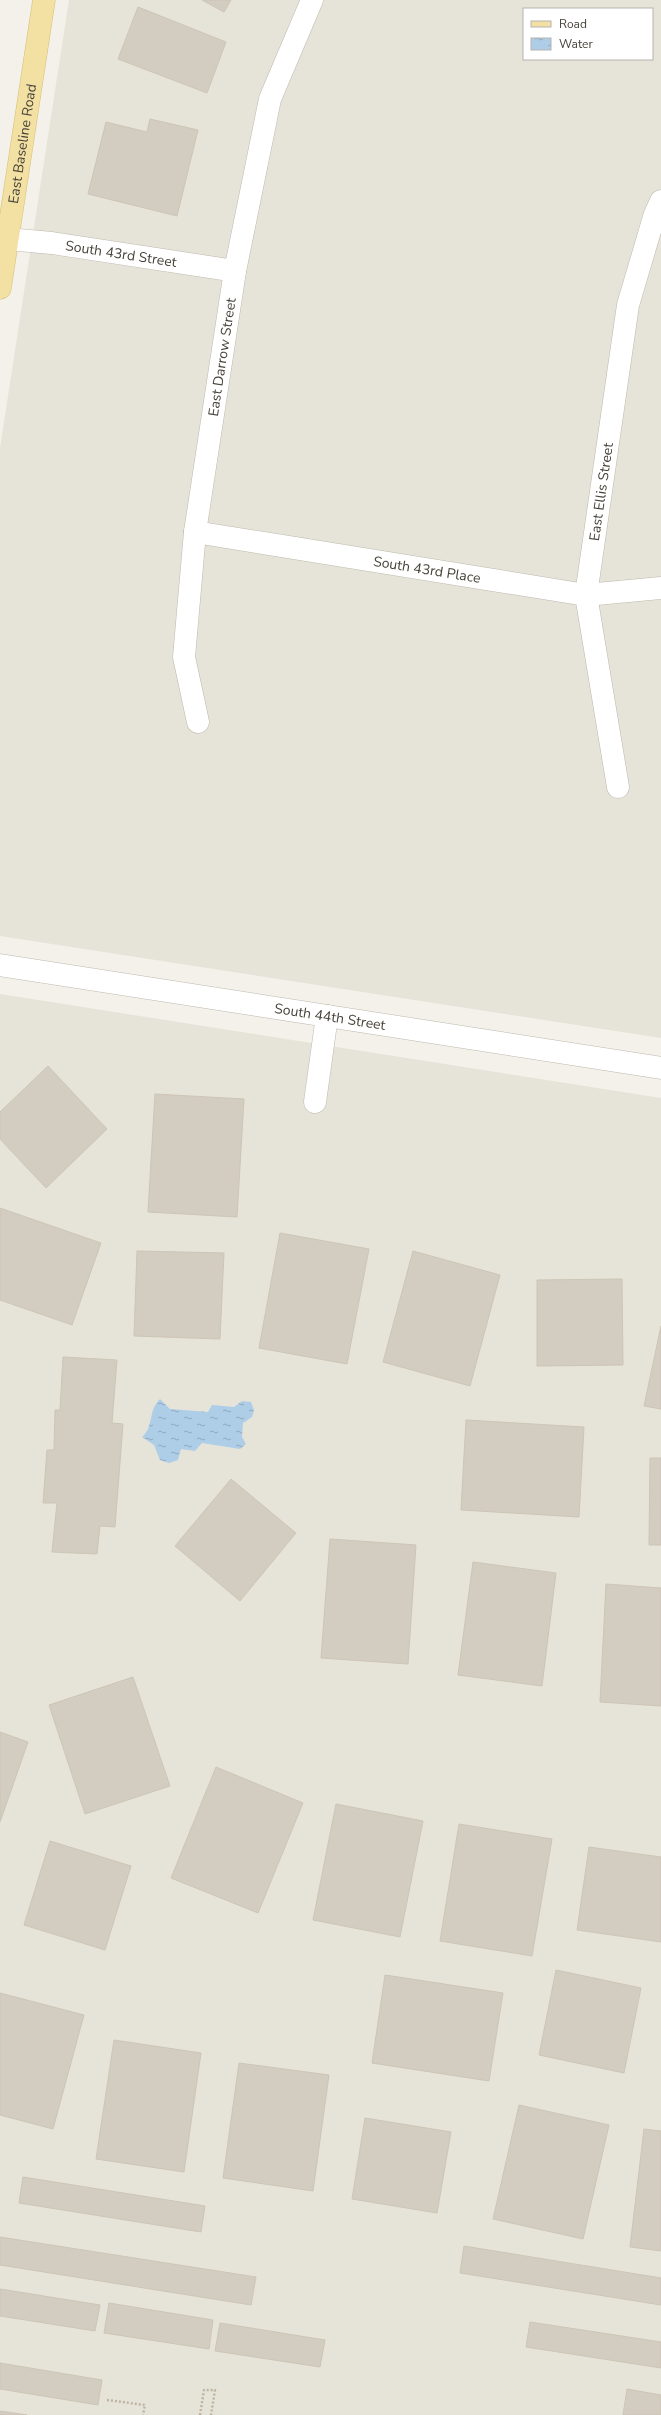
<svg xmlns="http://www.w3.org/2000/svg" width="661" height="2415" font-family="'Nunito Sans',sans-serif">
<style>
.residential{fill:#e6e3d9;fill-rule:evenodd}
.water{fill:url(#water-ripples)}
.building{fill:#d3cdc1;stroke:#cdc5b5}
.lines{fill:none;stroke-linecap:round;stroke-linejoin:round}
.minor-casing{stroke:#beb9ae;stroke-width:23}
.major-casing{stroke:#d6be75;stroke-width:23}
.path{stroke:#beb5a1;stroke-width:2.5;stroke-dasharray:2 2;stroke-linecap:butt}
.minor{stroke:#fff;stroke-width:22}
.major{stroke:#f3e0a3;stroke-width:22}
.labels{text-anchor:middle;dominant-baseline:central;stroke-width:3;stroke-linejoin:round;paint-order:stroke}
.street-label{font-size:14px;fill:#464239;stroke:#fff}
</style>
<defs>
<pattern id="water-ripples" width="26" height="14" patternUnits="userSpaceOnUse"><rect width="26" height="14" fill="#aecee8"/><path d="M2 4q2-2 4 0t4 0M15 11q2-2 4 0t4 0" fill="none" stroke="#8fa9bd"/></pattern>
</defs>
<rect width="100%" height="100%" fill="#f3f1ea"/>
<path class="residential" d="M69,0H661V1038L0,936V448ZM524,9H652V59H524Z
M0,994L661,1098V2415H0Z"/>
<path class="water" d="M160,1399L170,1409L208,1412L212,1405L234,1407L242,1401L251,1402L254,1410L252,1417L243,1423L242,1437L246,1444L240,1449L202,1443L195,1451L181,1449L178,1460L169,1463L160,1460L154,1445L142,1437C154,1427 148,1410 160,1399Z"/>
<path class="building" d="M202,0H231L224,12Z
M138,7L226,42L207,93L118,59Z
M150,119L198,130L177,216L88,194L106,122L147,132Z
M48,1066L107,1129L46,1188L0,1139V1112Z
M155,1094L244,1099L237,1217L148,1212Z
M0,1208L101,1243L72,1325L0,1300Z
M280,1233L369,1249L347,1364L259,1348Z
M137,1251L224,1253L220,1339L134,1336Z
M413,1251L500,1275L470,1386L383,1362Z
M622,1279L623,1365L537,1366V1280Z
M661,1326V1409L644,1406Z
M63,1357L117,1360L112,1423L123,1424L115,1527L100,1526L97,1554L52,1552L57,1503H43L47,1450H54L55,1410H60Z
M466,1420L584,1427L579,1517L461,1510Z
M650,1458H661V1545H649Z
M231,1479L296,1533L240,1601L175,1546Z
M330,1539L416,1545L408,1664L321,1658Z
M473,1562L556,1573L542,1686L458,1675Z
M606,1584L661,1588V1706L600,1702Z
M133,1677L170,1786L85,1814L49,1705Z
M0,1732L28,1742L0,1822Z
M216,1767L303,1803L258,1913L171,1878Z
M336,1804L423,1821L400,1937L313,1920Z
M459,1824L552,1839L532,1956L440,1941Z
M50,1841L131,1866L105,1950L24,1925Z
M589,1847L661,1857V1942L577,1930Z
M556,1970L641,1988L624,2073L539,2055Z
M385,1975L503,1993L489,2081L372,2063Z
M0,1993L84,2015L53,2129L0,2115Z
M114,2040L201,2053L184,2172L96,2159Z
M239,2063L329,2075L313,2191L223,2178Z
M519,2105L609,2125L583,2239L493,2219Z
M365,2118L451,2132L437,2213L352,2199Z
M644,2129L661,2131V2251L630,2247Z
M23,2177L205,2206L201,2232L19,2203Z
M0,2237L256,2277L251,2305L0,2265Z
M464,2246L661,2278V2305L460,2273Z
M0,2289L100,2305L95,2331L0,2316Z
M109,2303L213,2320L209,2349L104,2333Z
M530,2322L661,2342V2368L526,2347Z
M220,2323L325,2340L320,2367L215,2351Z
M0,2363L102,2380L98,2405L0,2389Z
M627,2389L661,2395V2415H623Z
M0,2411L27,2415H0Z"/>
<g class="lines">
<g class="minor-casing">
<g id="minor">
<path id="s1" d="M7,239L52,243L235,271"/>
<path id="s2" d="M195,532L586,595L661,588"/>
<path id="s3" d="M198,722L184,657L195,532L235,271L270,99L312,0"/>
<path id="s4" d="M618,787L586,595L628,305L655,214L661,201"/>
<path id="s5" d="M0,965L661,1068"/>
<path d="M315,1102L327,1016"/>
</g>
</g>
<g class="major-casing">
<g id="major">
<path id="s6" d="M0,288L44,0"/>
</g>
</g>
<path class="path" d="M107,2400L145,2405L143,2415
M200,2415L204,2390H215L211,2415"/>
<use href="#minor" class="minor"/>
<use href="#major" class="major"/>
</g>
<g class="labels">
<g class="street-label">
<text stroke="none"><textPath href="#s6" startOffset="146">East Baseline Road</textPath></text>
<text stroke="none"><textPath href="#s1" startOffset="115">South 43rd Street</textPath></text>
<text stroke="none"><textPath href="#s3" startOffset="369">East Darrow Street</textPath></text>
<text stroke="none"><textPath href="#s4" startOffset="299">East Ellis Street</textPath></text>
<text stroke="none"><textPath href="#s2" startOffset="235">South 43rd Place</textPath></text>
<text stroke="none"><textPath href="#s5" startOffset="334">South 44th Street</textPath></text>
</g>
</g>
<rect x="523" y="8" width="130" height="52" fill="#ffffff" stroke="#b5b3b0"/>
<rect x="531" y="21" width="20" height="6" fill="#f3e0a3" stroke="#b5b3b0"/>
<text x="559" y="28" font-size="12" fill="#464239">Road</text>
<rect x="531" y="38" width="20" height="12" fill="url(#water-ripples)" stroke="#b5b3b0"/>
<text x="559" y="48" font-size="12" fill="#464239">Water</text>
</svg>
